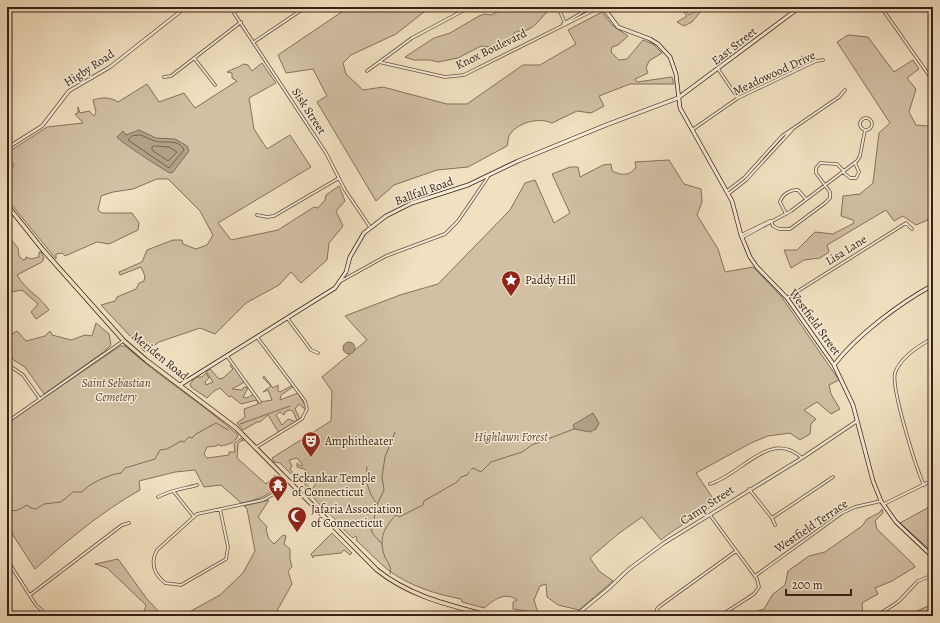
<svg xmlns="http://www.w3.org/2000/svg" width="940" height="623" font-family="Alegreya,serif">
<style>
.green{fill:#d2c0a4;stroke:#85705e}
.water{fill:#b39f87;stroke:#826c5a}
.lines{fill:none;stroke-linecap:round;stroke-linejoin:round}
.shore{stroke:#76604f;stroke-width:1}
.stream{stroke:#826c5a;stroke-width:1}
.minor-casing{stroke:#665042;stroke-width:3.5}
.tertiary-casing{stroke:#665042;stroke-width:4}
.secondary-casing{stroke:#382017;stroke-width:4.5}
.trunk-casing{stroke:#382017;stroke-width:5}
.minor{stroke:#f7ecd7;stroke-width:2}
.tertiary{stroke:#f7ecd7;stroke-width:2.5}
.secondary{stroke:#f7ecd7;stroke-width:3}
.trunk{stroke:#f2e1c1;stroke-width:3.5}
.labels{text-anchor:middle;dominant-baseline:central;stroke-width:3;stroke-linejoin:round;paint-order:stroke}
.street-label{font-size:12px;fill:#382017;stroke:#f7ecd7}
.poi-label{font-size:12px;fill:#382017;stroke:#f7ecd7;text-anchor:start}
.park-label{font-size:12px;font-style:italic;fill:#5e483a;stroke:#f7ecd7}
</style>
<rect width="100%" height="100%" fill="#f2e1c1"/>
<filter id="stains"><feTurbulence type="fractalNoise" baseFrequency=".005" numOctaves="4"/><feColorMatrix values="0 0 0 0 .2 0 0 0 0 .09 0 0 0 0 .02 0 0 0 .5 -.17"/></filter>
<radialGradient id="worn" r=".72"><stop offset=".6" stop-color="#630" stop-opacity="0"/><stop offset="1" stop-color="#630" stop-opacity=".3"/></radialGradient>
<path class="green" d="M349,7H422L424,12L396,34L351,55L343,63L346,74L363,90L383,87L447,104H467L523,65H540L576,44L568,30L602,12L612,25L628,36L618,45L612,47L611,52L619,60L627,59L643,40L653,44L662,53L649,61L646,68L648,73L635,79L637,82L672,77L674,84H630L599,96L604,106L591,113L577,111L552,123C539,117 517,122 509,136C508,139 508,144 507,146L468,167L437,170L394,185L376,201L317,102L327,96L313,69L286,73L278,55Z
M513,7H550L545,9L547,12C541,18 535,27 527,30C522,31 519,30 514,33L513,38L490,47L481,46L458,58L438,62L430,60H414L405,57L434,38L450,33L479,16L485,14L491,15L503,9L507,11Z
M679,7H684L689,15L700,8L702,10L692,22L684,26L677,22L687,16Z
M848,35L868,37L894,72L913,60L919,69L907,78L916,89L909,112L916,125L927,126L933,123V223L930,219L916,225L903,216L894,221L886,210L827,245L829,252L820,258L804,260L791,268L784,250H797L815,232L833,234L854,223L853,220L841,216L843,196L860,194L873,183L879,133L890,123L837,42Z
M262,63L276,83L249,98L254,129L267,149L290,135L311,167L218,223L231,240L278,230L314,207L318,208L325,200L326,195L339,186L345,201L336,211L343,226L329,243L327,260L301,283L291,272L279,285L246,303L215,334L200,328L159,342L145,352L101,305L115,301L117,297L136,289L139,283L144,281L145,276L141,267L120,275L119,272L142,262L147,250L173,240H182L183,244L196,249L207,245L213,235L200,211L168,179H157L133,189L113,192L101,196L98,210L102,213H132L139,223L138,230L109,244L97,242L65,256L62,253L56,254V259L7,199V170L14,166L7,153L47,127L83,123L75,114L78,113V107L80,113L89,111L94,116L96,112L93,100C103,97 110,97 118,102L147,84L159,102L184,93L195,108L237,81L232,78V73L227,72C233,68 239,68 243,64L248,65L252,71Z
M669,160L684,184L701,189L702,202L697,215L718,249L725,272L753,267L781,296L839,380L829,385L831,394L840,409L831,414L817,402L804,410L816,419L811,424L810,434L800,440L790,433L768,436L751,443L696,473L716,503C699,518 678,525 661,540L642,517L618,534L590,558L599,571L613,581L579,610L558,605L547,597L546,584L540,586L534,600L538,613L513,609V602L517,600C505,591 494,600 484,608L462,602L461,599C435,594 410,586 388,570C377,561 367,550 356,540L357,538L356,536L353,538C342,530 335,516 326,512L327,511C320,506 316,500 310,493L311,490L307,491L304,488L305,483L312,489L317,482L304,469L297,467V463L301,466L303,465L297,458L289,460L292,466L290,469L293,473L291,474L280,463L274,462L272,458L331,421L332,391L322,377L367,340L345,316L400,295L438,284L510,210L525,183L535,180L554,223L570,213L552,174L570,167H578L580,177L603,165L611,164L612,171C621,175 629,177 636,167L635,162Z
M7,235L18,248L19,256L23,260L26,259V257L31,259L39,257V252H41L44,258L42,262L17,275C25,290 41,297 49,310L36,319L31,312L38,304L22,290L11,292L7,288Z
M96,323L109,334L111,345L105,351L44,394L25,367L7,356V337L17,331L26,341L45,336L50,331L52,335L71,340L85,335L92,336Z
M120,346H125C161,378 202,403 238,435C236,443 228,445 220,446L218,444L217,446L207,447L204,454L207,458L229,455V452H235L234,444L241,438L244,441L242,440L238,444L237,458L266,484L275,475L282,482C268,496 261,499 241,503L221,485L204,487L195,470L175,472L139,481L140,490C101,512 68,540 35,569L7,526V423Z
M232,364L244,379L243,383L232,389L242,390L244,387L248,388L243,397L247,398L254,394L260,402L272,400L268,390L263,392L271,386L263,378L264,376L273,388L278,385V391L280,392L291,386L293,387L281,395L280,400L298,393L306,407L305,409L299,404L295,409L300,419L297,421L293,411L289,410L285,412L284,415L280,412L276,415L282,425L288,419L297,422L279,433L268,415L260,422H257L243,430L237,423L245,417L244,409L258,404L257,400L241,404L231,396L229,397L220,388L214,391L207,398L191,387L190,384L196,377H202L206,373L209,378L205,382L206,385L213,382L206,371L210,369L219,379L223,378L233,369L230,366Z
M269,500L258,517L267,527L266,530L269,539L274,544L283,535L286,536L284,544L290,549V559L292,567L288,571L292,584L274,616H182L220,595L243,573L255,551L247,509L244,506Z
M933,505V549L931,551L900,523Z
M882,509L883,513L875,521L877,529L914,565L915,567L892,581L875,588L878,594L862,603L863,615L771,616L766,613L761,616H742L764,609L773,594L785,585L788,571L809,556L825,552L862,526L867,519L879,513Z
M332,533L352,553L350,555L344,550L341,553L313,556V558L311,554Z
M118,559L147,599L163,616H143L146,605L107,568L95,564Z
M933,604V616H911L917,611Z"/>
<path class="water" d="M139,130L156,138L175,139L187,146L189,151L173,172L170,173C162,169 119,141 117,137L123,131L126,135Z
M343 348a6 6 0 1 1 12 0a6 6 0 1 1-12 0Z
M593,413L599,423L596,429L590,432L574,429L573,425Z"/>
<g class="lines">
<path class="shore" d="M140,135C145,136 150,140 155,141C163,144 179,138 184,150L169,168L128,140L132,136Z
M154,146L169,147L177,152L168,161L152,150V147Z"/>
<path class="stream" d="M240,424L290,406
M367,467L366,481L371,495L377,504
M471,470L473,468L481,472L491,462L522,452L532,445L574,429
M7,508L10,511L18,510L27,505L31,508L36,509L44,504L61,502L73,492H82C88,484 110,474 121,473L125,468L155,459L160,450L167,449L181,441L184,442L189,437L192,438L196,434L216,423L228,430
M382,544L373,534L370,527L374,521L375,512L379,509L377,505L384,490L382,477L385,457L395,432
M390,574C392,567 388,563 385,557C378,540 384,527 396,515L399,517L423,505L424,501L457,482L461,477L467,475L469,472"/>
<g class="minor-casing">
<path id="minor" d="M230,7L326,153L345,190L370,227
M558,7L565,23
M881,7L933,81
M563,24L591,7
M254,42L306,7
M194,58L215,85
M379,62L445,77L464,75L600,7
M718,69L738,98
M367,71L412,38L470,7
M164,77L171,76L241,22
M860 124a6 6 0 1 1 12 0a6 6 0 1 1-12 0Z
M692,130L738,98L816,61L823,60
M843,172L850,178H856L859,172L855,163
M727,191L744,178L782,136L839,97L845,90
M728,194L746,180L792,130
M786,214L780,202C782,195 790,189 798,190L806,199
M257,215L267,217L274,216L339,178
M771,221L773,226L779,229H790L825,203L830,198V192L816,173V168L820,163L837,164L844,171
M741,235L770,221
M743,237L791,211L857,161L860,156L865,130
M341,281L386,256L445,234L458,221L488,177
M787,298L906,223L912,229
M288,319L311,350L318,353
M227,356L260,402
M7,364L23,375L40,399
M7,422L123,341
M255,448L302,419L307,409L305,401L257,337
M710,484C740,476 770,428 802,458
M924,485C916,468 891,388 895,373C900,358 920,345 933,338
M749,489L772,518L775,525
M174,492L194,517
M158,497C171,490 183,489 197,485
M884,504L933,480
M220,509L228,547L226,559L181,585L165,583C154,574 150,563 157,550L197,514L263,500L272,495L287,480
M710,515L757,579L759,587L754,594L720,616
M772,518L833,477
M7,560L36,605L48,616
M755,576L842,513L855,507L881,501
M30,595L122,525L129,523
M533,616H537
M656,616L657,609L660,606L736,551
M876,616L898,602L918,581L933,575"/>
</g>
<g class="tertiary-casing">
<path id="tertiary" d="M7,148L42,126L69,91L110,67L186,7
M575,616L608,589L629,569L664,543L802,458L857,421"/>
</g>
<g class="secondary-casing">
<path id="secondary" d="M603,7L618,27L650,39L658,44L670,57L676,74L680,108L732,201L741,235L750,257L757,267L787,298L834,365L853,405L873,481L881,501L896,522L933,557
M834,365C857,335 900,303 933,285
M180,385L335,288L346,272L350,257L364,233L386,216L412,203L468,185L518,161L606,125L678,98L800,7"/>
</g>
<g class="trunk-casing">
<path id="trunk" d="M7,205L43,250L124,341L146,360L236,428L377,570C411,597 450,605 490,616"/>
</g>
<use href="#minor" class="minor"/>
<use href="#tertiary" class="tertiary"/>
<use href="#secondary" class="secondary"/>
<use href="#trunk" class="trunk"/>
</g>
<defs>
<g id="sight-pin" transform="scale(1)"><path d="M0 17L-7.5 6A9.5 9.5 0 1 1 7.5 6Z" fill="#8f2418" stroke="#f7ecd7"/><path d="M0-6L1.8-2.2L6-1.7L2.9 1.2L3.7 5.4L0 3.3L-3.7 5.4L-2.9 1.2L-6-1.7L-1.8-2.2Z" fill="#fff"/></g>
<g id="theatre-pin" transform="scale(1)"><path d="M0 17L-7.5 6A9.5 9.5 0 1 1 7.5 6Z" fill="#8f2418" stroke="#f7ecd7"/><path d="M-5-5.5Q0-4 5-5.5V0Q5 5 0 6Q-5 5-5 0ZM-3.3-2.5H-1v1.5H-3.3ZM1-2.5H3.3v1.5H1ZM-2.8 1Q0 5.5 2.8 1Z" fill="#fff"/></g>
<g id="temple-pin" transform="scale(1)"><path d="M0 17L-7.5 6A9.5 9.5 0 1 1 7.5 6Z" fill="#8f2418" stroke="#f7ecd7"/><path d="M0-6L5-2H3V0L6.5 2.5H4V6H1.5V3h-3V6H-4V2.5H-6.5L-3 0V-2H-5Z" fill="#fff"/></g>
<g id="mosque-pin" transform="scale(1)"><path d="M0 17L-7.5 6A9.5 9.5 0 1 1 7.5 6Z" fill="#8f2418" stroke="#f7ecd7"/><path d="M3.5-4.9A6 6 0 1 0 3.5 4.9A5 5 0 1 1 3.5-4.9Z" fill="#fff"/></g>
</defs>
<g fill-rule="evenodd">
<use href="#sight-pin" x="511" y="280"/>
<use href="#theatre-pin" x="311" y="441"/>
<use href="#temple-pin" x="278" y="485"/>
<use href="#mosque-pin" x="297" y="516"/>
</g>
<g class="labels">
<g class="street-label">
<text transform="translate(734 46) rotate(-38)">East Street</text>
<text transform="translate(491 49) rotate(-26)">Knox Boulevard</text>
<text transform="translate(89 68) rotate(-33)">Higby Road</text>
<text transform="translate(774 73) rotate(-25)">Meadowood Drive</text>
<text transform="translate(309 111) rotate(57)">Sisk Street</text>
<text transform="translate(424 191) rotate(-20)">Ballfall Road</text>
<text transform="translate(846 250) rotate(-32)">Lisa Lane</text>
<text transform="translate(815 322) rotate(54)">Westfield Street</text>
<text transform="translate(160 356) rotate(39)">Meriden Road</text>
<text transform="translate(707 505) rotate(-33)">Camp Street</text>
<text transform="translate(811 526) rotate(-34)">Westfield Terrace</text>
</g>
<g class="poi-label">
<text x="525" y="280">Paddy Hill</text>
<text x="325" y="441">Amphitheater</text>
<text x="292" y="478">Eckankar Temple<tspan x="292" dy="14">of Connecticut</tspan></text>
<text x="311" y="509">Jafaria Association<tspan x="311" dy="14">of Connecticut</tspan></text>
</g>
<g class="park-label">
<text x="116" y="383">Saint Sebastian<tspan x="116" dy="14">Cemetery</tspan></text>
<text x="511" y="437">Highlawn Forest</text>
</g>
</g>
<rect width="940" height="623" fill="none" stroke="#f2e1c1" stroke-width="24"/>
<rect x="8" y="8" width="924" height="607" fill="none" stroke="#382017" stroke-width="2"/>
<rect x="12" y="12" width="916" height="599" fill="none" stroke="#382017"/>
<path d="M786 589v6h65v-6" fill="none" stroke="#382017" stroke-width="2"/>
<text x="792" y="589" font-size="12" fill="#382017" stroke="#f7ecd7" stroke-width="3" paint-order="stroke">200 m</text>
<rect width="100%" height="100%" filter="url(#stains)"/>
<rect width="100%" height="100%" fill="url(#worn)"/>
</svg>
